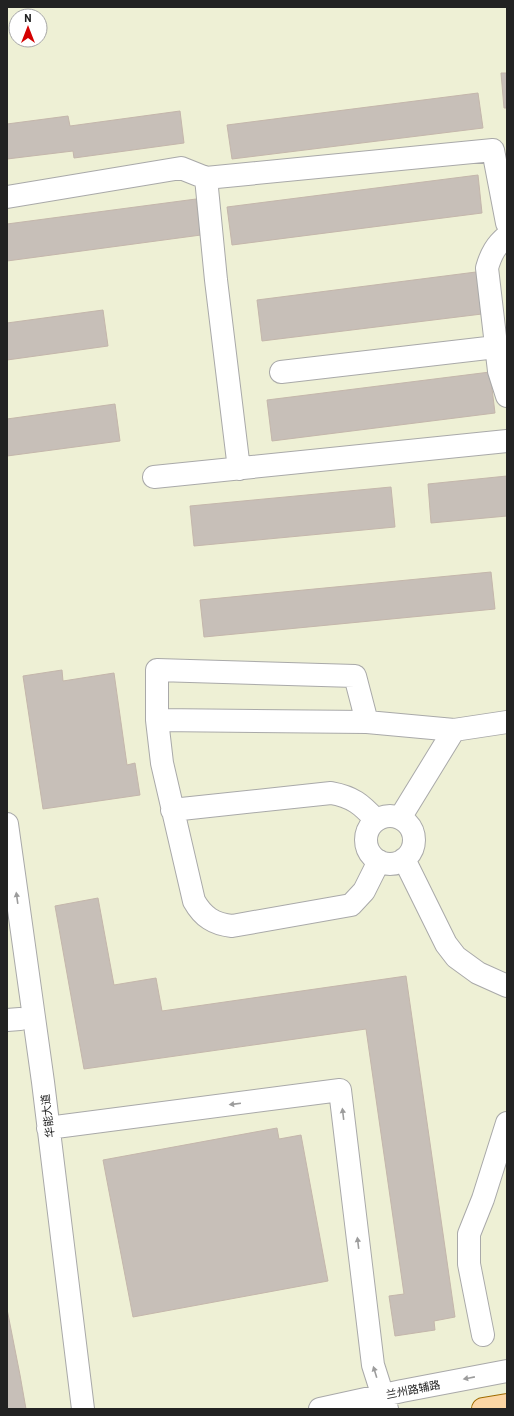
<svg xmlns="http://www.w3.org/2000/svg" width="514" height="1416" font-family="Barlow,'Noto Sans SC',sans-serif">
<style>
.farmland{fill:#eef0d5;fill-rule:evenodd}
.building{fill:#c7bfb8;stroke:#c4b6ab}
.lines{fill:none;stroke-linecap:round;stroke-linejoin:round}
.minor-casing{stroke:#a9a9a9;stroke-width:24}
.major-casing{stroke:#a06b00;stroke-width:24}
.minor{stroke:#fff;stroke-width:22}
.major{stroke:#fcd6a4;stroke-width:22}
.oneway{fill:#9c9c9c}
.labels{text-anchor:middle;dominant-baseline:central;stroke-width:4;stroke-linejoin:round;paint-order:stroke}
.street-label{font-size:11px;fill:#222;stroke:#fff}
</style>
<rect width="100%" height="100%" fill="#f2efe9"/>
<path class="farmland" d="M7,7H507V1409H7ZM16,16H40V40H16Z"/>
<path class="building" d="M501,73H507V108H504Z
M478,93L483,128L232,159L227,125Z
M180,111L184,143L74,158L73,151L7,159V124L68,116L70,126Z
M478,175L482,213L232,245L227,207Z
M196,199L201,235L7,261V224Z
M476,272L482,314L262,341L257,300Z
M103,310L108,346L7,360V323Z
M490,372L495,413L272,441L267,400Z
M115,404L120,441L7,456V419Z
M507,476V516L431,523L428,484Z
M391,487L395,527L194,546L190,506Z
M491,572L495,609L204,637L200,600Z
M62,670L63,681L114,673L127,765L135,763L140,795L43,809L23,676Z
M98,898L114,985L156,978L162,1011L406,976L455,1317L434,1321L435,1330L395,1336L389,1296L404,1294L366,1029L84,1069L55,906Z
M277,1128L279,1139L301,1135L328,1281L133,1317L103,1160Z
M7,1309L20,1375L26,1409H7Z"/>
<g class="lines">
<g class="minor-casing">
<path id="minor" d="M206,178L216,280L239,469
M7,197L181,168L206,178L493,150L507,223
M507,236C496,245 491,254 487,268L499,371L507,396
M281,372L496,347
M154,477L507,441
M157,720L162,763L194,901C203,917 214,924 232,926L351,905L364,891L379,861
M367,722L355,676L157,670V720L367,722L454,730L507,722
M172,810L331,793C353,797 361,804 376,820
M366 840a24 24 0 1 1 48 0a24 24 0 1 1-48 0Z
M400,818L454,730
M7,824L43,1082L83,1409
M404,859L446,944L456,957L478,973L507,986
M7,1020L20,1019
M48,1128L340,1090L373,1365L387,1409
M483,1335L469,1264V1234L483,1199L507,1123
M320,1409L402,1391L507,1371"/>
</g>
<g class="major-casing">
<path id="major" d="M483,1409L507,1405"/>
</g>
<use href="#minor" class="minor"/>
<use href="#major" class="major"/>
</g>
<defs><path id="oneway-solid" d="M-6-.8H1V-3.2L6.5 0L1 3.2V.8H-6Z"/></defs>
<g class="oneway">
<use href="#oneway-solid" transform="translate(17 898) rotate(-98)"/>
<use href="#oneway-solid" transform="translate(235 1104) rotate(173)"/>
<use href="#oneway-solid" transform="translate(343 1114) rotate(-97)"/>
<use href="#oneway-solid" transform="translate(358 1243) rotate(-97)"/>
<use href="#oneway-solid" transform="translate(375 1372) rotate(-107)"/>
<use href="#oneway-solid" transform="translate(469 1378) rotate(169)"/>
</g>
<g class="labels">
<g class="street-label">
<text transform="translate(47 1116) rotate(-97)">华能大道</text>
<text transform="translate(413 1389) rotate(-11)">兰州路辅路</text>
</g>
</g>
<rect width="514" height="1416" fill="none" stroke="#222222" stroke-width="16"/>
<g transform="translate(28 28)"><circle r="19" fill="#ffffff" stroke="#a7a7a7"/>
<path d="M0-3L7 15L0 10L-7 15Z" fill="#d40000"/>
<text y="-6" font-size="11" font-weight="bold" text-anchor="middle" fill="#222222">N</text>
</g>
</svg>
